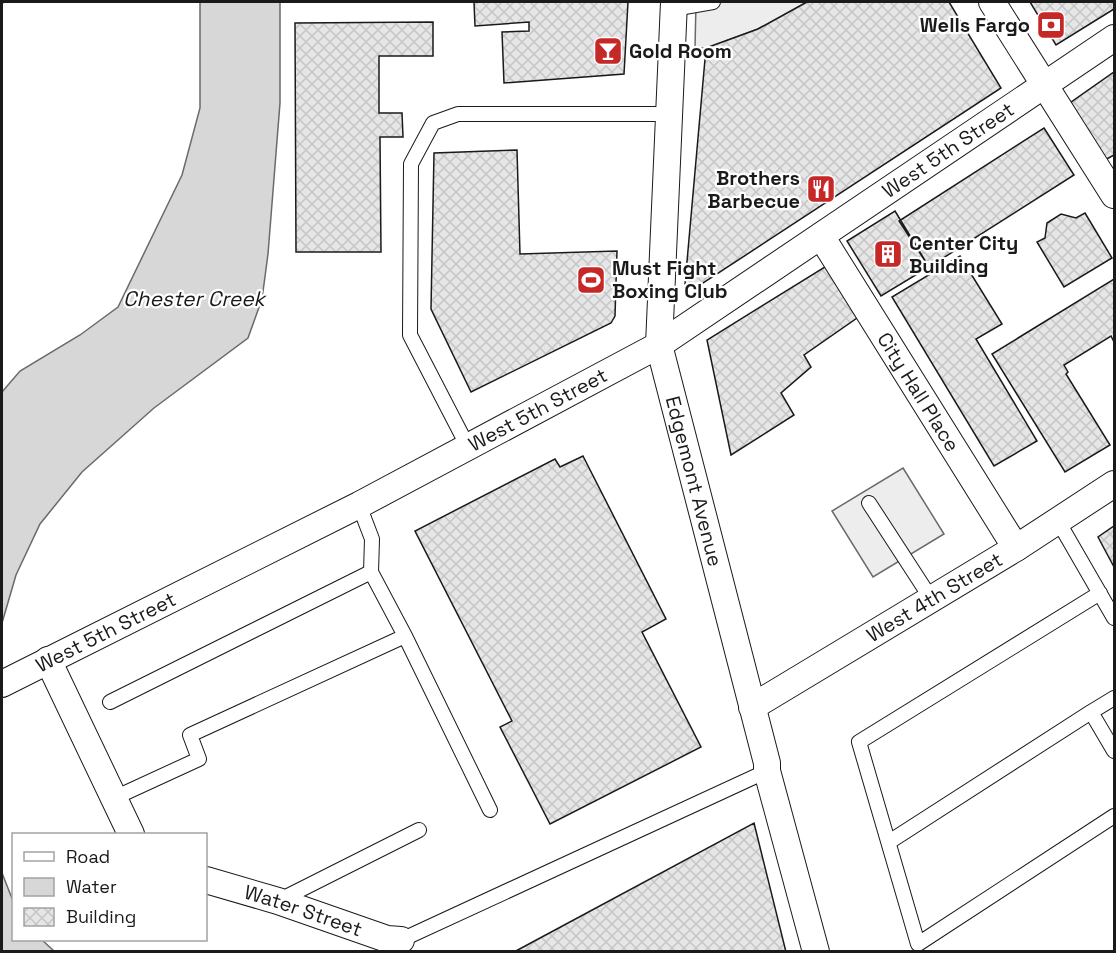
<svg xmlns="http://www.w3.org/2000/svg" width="1116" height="953" font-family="'Space Grotesk',sans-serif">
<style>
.built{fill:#ededed;stroke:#6a6a6a;stroke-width:1.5}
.water{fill:#d7d7d7;stroke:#6a6a6a;stroke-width:1.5}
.building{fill:url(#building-cross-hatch);stroke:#1a1a1a;stroke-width:1.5}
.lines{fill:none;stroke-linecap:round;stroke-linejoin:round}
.service-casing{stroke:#1a1a1a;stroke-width:16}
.minor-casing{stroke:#1a1a1a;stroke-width:28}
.service{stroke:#fff;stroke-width:14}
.minor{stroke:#fff;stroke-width:26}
.power{stroke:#c62828;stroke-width:1.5;stroke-dasharray:21 4.5 3 4.5;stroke-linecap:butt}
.labels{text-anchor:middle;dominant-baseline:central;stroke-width:4.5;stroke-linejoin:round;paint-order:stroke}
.poi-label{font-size:20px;font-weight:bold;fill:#1a1a1a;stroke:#fff;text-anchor:start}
.street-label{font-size:20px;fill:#1a1a1a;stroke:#fff}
.water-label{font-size:21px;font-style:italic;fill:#1a1a1a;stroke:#fff}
</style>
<defs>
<pattern id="building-cross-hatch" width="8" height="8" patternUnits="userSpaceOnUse" patternTransform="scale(1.5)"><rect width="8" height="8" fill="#e6e6e6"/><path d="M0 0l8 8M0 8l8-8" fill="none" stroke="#c5c5c5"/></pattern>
</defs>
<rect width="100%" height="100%" fill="#fff"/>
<path class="built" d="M696,2H807L758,29L706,48H695Z
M903,468L944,534L873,577L832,511Z"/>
<path class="water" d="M200,2H280V103L268,254L262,299L248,338L154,408L82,472L40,524L16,575L2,623V392L20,371L80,335L118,307L182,175L200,108Z
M2,873L13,901L14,940H42L54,951H2Z"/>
<path class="building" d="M474,2H628L624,74L504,83L502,32L529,31V22L475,26Z
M807,2H949L1001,88L697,287L685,284L706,48L758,29Z
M1030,2H1114V9L1056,45Z
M433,22V56H379V113H402L403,137H380L381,252H296L295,23Z
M1114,72V155L1105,160L1067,105Z
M1044,128L1074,175L929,267L899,221Z
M517,150L520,254L617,251L615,316L611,323L471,392L431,309L434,153Z
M895,211L929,267L881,296L847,241Z
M1085,213L1112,258L1064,287L1037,242L1045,238L1047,223L1061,214L1076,218Z
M960,256L1002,324L976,339L1037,441L994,466L892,297Z
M828,265L857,318L804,355L811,367L781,393L794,415L731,455L707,340Z
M1114,279V342L1111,336L1064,365L1068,372L1066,374L1110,445L1065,472L992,354Z
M583,456L666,619L642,632L701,747L550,824L500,727L512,721L415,531L555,459L560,467Z
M1114,526V567L1098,537Z
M754,823L786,952H514Z"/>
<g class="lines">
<g class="service-casing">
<path id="service" d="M673,9L713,2
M468,447L410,335L411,164L433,123L458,114H669
M869,503L932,600
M359,505L372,539L371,572
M1058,521L1114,618
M1100,593L859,742L918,944L1114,816
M1114,698L1091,712L1114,751
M110,702L371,572L405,636
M112,799L199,759L190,735L405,636L490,810
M889,842L1091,712
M278,901L419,830
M401,940L767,771"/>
</g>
<g class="minor-casing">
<g id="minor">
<path id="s1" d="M674,2L659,345L767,763V771L816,952"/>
<path d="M992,2L1114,195"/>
<path id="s2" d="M821,236L1016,548"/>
<path d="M48,660L131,834"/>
<path id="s3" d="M2,684L359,505L659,345L1114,38"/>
<path id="s4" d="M752,707L1016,548L1114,484"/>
<path id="s5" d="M206,880L278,901L387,939L401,940"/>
</g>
</g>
<use href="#service" class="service"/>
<use href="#minor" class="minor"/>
<path class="power" d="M2,3L5,2"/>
</g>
<defs>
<g id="bank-square" transform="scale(1.5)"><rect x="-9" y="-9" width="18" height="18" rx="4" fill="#c62828" stroke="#fff"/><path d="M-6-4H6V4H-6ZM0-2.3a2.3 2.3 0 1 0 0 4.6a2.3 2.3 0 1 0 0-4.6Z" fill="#fff"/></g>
<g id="bar-square" transform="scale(1.5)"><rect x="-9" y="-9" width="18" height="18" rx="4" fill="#c62828" stroke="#fff"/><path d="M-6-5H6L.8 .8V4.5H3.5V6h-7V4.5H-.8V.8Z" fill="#fff"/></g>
<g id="restaurant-square" transform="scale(1.5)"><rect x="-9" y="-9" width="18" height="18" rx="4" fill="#c62828" stroke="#fff"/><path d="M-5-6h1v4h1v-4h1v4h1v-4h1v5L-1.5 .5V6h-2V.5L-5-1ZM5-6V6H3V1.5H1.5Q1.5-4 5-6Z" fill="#fff"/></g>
<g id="building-square" transform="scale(1.5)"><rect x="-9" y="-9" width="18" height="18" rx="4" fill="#c62828" stroke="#fff"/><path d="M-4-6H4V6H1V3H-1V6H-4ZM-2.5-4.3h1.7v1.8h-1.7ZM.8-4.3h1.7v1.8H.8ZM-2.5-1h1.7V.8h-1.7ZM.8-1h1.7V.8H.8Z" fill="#fff"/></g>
<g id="stadium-square" transform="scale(1.5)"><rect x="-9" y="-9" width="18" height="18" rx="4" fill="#c62828" stroke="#fff"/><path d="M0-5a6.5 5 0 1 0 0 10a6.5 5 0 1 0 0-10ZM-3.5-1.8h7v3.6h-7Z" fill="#fff"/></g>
</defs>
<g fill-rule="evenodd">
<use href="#bank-square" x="1051" y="25"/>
<use href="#bar-square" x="608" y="51"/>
<use href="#restaurant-square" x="821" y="189"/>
<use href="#building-square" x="888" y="254"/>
<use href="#stadium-square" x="591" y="280"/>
</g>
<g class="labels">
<g class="poi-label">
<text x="1030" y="25" text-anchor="end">Wells Fargo</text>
<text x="629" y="51">Gold Room</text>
<text x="800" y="178" text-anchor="end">Brothers<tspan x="800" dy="23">Barbecue</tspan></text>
<text x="909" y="243">Center City<tspan x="909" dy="23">Building</tspan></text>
<text x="612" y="268">Must Fight<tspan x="612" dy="23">Boxing Club</tspan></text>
</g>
<g class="street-label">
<text stroke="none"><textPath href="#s3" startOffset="1088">West 5th Street</textPath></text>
<text stroke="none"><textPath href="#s2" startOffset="184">City Hall Place</textPath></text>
<text stroke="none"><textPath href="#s3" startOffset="602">West 5th Street</textPath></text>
<text stroke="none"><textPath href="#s1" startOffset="484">Edgemont Avenue</textPath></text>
<text stroke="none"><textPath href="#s4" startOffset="213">West 4th Street</textPath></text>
<text stroke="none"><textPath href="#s3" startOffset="116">West 5th Street</textPath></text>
<text stroke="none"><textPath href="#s5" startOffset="102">Water Street</textPath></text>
</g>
<g class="water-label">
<text x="194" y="298">Chester Creek</text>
</g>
</g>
<rect width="1116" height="953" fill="none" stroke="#1a1a1a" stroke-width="6"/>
<rect x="12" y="833" width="195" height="108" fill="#ffffff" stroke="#a3a3a3" stroke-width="1.5"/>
<rect x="24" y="852" width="30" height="9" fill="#ffffff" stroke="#a3a3a3" stroke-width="1.5"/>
<text x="66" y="863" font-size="18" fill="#1a1a1a">Road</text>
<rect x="24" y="878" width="30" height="18" fill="#d7d7d7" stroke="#a3a3a3" stroke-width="1.5"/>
<text x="66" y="893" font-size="18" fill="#1a1a1a">Water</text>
<rect x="24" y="908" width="30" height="18" fill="url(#building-cross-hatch)" stroke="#a3a3a3" stroke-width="1.5"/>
<text x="66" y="923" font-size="18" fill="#1a1a1a">Building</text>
</svg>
